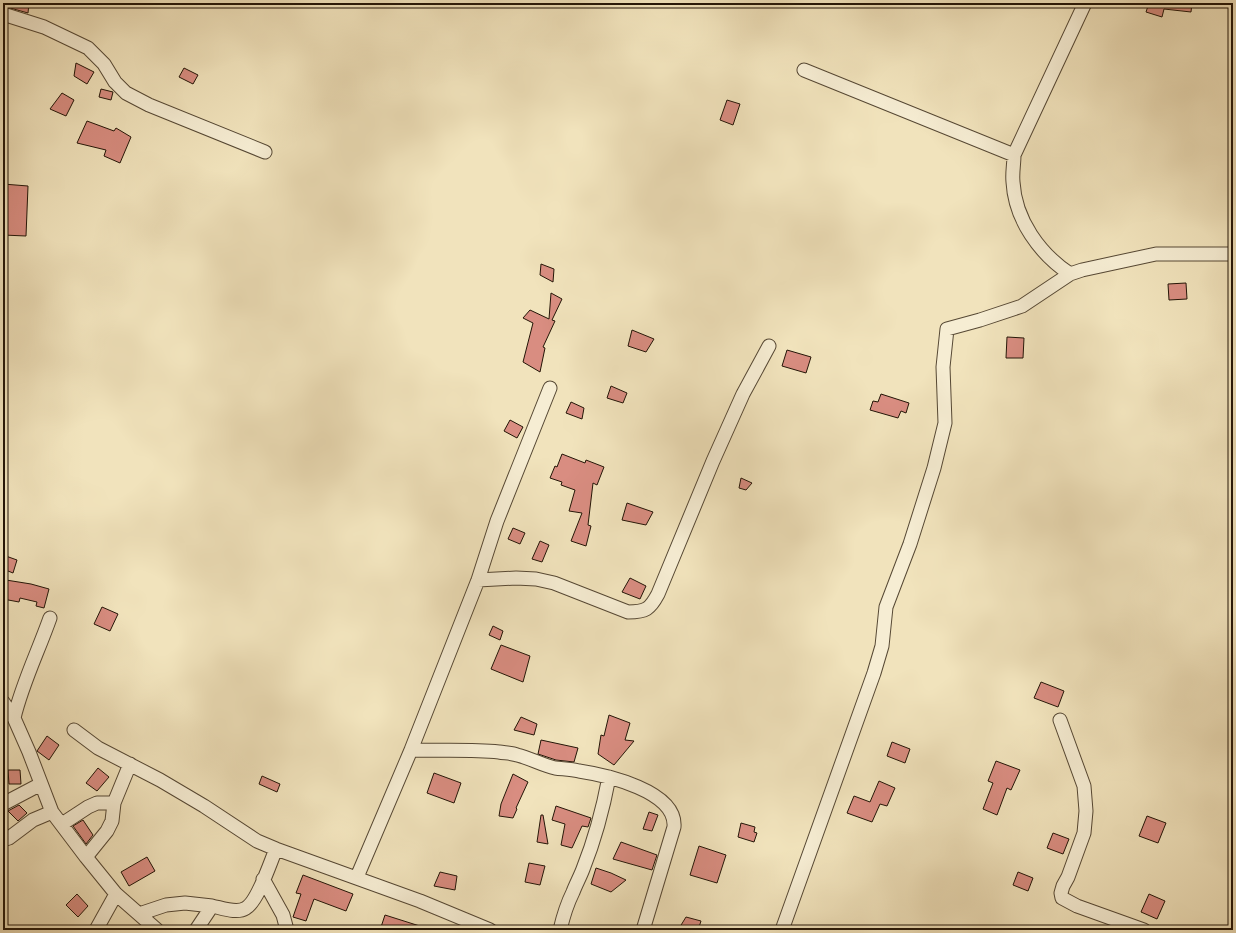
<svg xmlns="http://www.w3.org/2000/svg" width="1236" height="933" font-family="Cardo,serif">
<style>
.building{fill:#d98d81;stroke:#231507}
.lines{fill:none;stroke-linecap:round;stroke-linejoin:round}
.street-casing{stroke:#564834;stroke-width:15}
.street{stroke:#f6edd3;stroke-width:13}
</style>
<rect width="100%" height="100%" fill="#f1e3bc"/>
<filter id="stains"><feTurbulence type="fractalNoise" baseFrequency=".005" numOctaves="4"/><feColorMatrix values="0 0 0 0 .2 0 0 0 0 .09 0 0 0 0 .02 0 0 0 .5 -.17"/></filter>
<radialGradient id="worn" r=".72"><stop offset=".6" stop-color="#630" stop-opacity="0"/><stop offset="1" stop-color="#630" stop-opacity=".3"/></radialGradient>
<path class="building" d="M3,3H29L28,13L3,6Z
M1149,3H1192L1191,12L1164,9L1162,17L1146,12Z
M76,63L94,72L87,84L74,76Z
M184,68L198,75L193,84L179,77Z
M101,89L113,92L111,100L99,97Z
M62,93L74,100L66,116L50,109Z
M727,100L740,104L733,125L720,120Z
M87,121L114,131L116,128L131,137L120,163L104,156L106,150L77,143Z
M3,184L28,186L26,236L3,235Z
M541,264L554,269L553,282L540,275Z
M1186,283L1187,299L1169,300L1168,284Z
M551,293L562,299L552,320L555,321L543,347L545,348L540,372L523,362L533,323L523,318L530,310L549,319Z
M632,330L654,339L646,352L628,346Z
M1007,337L1024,338L1023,358H1006Z
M787,350L811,357L806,373L782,366Z
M611,386L627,393L623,403L607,398Z
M881,394L909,403L906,413L901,411L898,418L870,410L873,401L878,402Z
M571,402L584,408L582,419L566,413Z
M510,420L523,427L517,438L504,431Z
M562,454L585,463L586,460L604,467L597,485L593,483L588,525L591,526L586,546L571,541L582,513L569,511L575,490L561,485L562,482L550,478L555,466L557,467Z
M741,478L752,483L746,490L739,488Z
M627,503L653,512L646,525L622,520Z
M513,528L525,533L520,544L508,539Z
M540,541L549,545L542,562L532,559Z
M3,555L17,560L13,573L3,569Z
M630,578L646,586L640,599L622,592Z
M6,580L31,584L49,589L44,608L36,606L37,602L20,598L19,602L3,599Z
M102,607L118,614L110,631L94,624Z
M493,626L503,631L500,640L489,635Z
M501,645L530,656L523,682L491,669Z
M1041,682L1064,691L1058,707L1034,698Z
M609,715L630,723L625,740L634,741L614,765L598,754L601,735L604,736Z
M521,717L537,724L534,735L514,730Z
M47,736L59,745L49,760L37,751Z
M541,740L578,748L574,762L556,760L538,754Z
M892,742L910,749L905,763L887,756Z
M996,761L1020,770L1011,790L1007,788L997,815L983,809L993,783L988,781Z
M98,768L109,777L97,791L86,783Z
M8,770H20L21,784H9Z
M434,773L461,783L454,803L427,793Z
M513,774L528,782L516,808L517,809L513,818L499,816L501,804Z
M262,776L280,784L277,792L259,784Z
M879,781L895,788L887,806L880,804L872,822L847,813L854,796L870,802Z
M19,805L27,813L18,821L8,811Z
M556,806L591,818L588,827L582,826L572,848L561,845L565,824L552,820Z
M649,812L658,815L652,831L643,829Z
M541,815H543L548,844L537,842Z
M1147,816L1166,823L1158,843L1139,836Z
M83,820L93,835L86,844L73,826Z
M741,823L755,827L754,832L757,833L754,842L738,837Z
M1053,833L1069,839L1063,854L1047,848Z
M621,842L657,855L652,870L613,859Z
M699,846L726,855L717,883L690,875Z
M147,857L155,871L129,886L121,872Z
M529,863L545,866L540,885L525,882Z
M596,868L611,873L626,880L611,892L591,884Z
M440,872L457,876L455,890L434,886Z
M1018,872L1033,878L1028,891L1013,885Z
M303,875L353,894L346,911L314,899L306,921L293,917L301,894L296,893Z
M77,894L88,906L78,917L66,905Z
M1149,894L1165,901L1157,919L1141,912Z
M385,915L426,928L425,930H380Z
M686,917L701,921L698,930H678Z"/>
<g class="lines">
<g class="street-casing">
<path id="street" d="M3,14L44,27L88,48L104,64L115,82L126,93L149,105L265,152
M804,70L1014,155
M1070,274C1040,254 1015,220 1013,182C1012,173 1014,164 1014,155L1085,3
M478,580L516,578L536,579L554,583L628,612C646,612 650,609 658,594L713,461L743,394L769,346
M3,702L14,718L29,752L52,812L86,857L116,894L157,930
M14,718C22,684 38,652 50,618
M1060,720L1084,786L1086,811L1084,833L1068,877L1063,886L1061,893L1062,898L1077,906L1144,930
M74,730L98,748L160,780L204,806L257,841L276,849L420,901L490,930
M411,750C440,751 470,749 499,752C505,753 512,753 517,755C530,758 542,765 555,768C563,769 571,769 579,771C606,775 677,791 674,827L643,930
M3,804L41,784
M62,824L88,807L97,803H114
M3,840L9,838L33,820L52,812
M86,857L107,831L112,821L114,803L130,764
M357,877L411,750L478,580L497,521L550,388
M263,879L283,915L287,930
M139,914L166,905L185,903L212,906
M96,930L116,894
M196,930L212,906C222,908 237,914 246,908C258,901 270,863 276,849
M560,930C563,917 567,904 573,892C576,884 580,877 583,869C595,839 603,809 609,777
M782,930L874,673L882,646L886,607L910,544L934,468L945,423L943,367L947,329L980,320L1022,306L1070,274L1082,270L1156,254H1233"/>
</g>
<use href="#street" class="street"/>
</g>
<rect width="1236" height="933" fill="none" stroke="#f1e3bc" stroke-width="16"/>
<rect x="4" y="4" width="1228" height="925" fill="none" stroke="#231507" stroke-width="2"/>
<rect x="8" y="8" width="1220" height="917" fill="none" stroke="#231507"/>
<rect width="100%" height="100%" filter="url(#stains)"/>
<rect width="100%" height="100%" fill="url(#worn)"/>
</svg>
